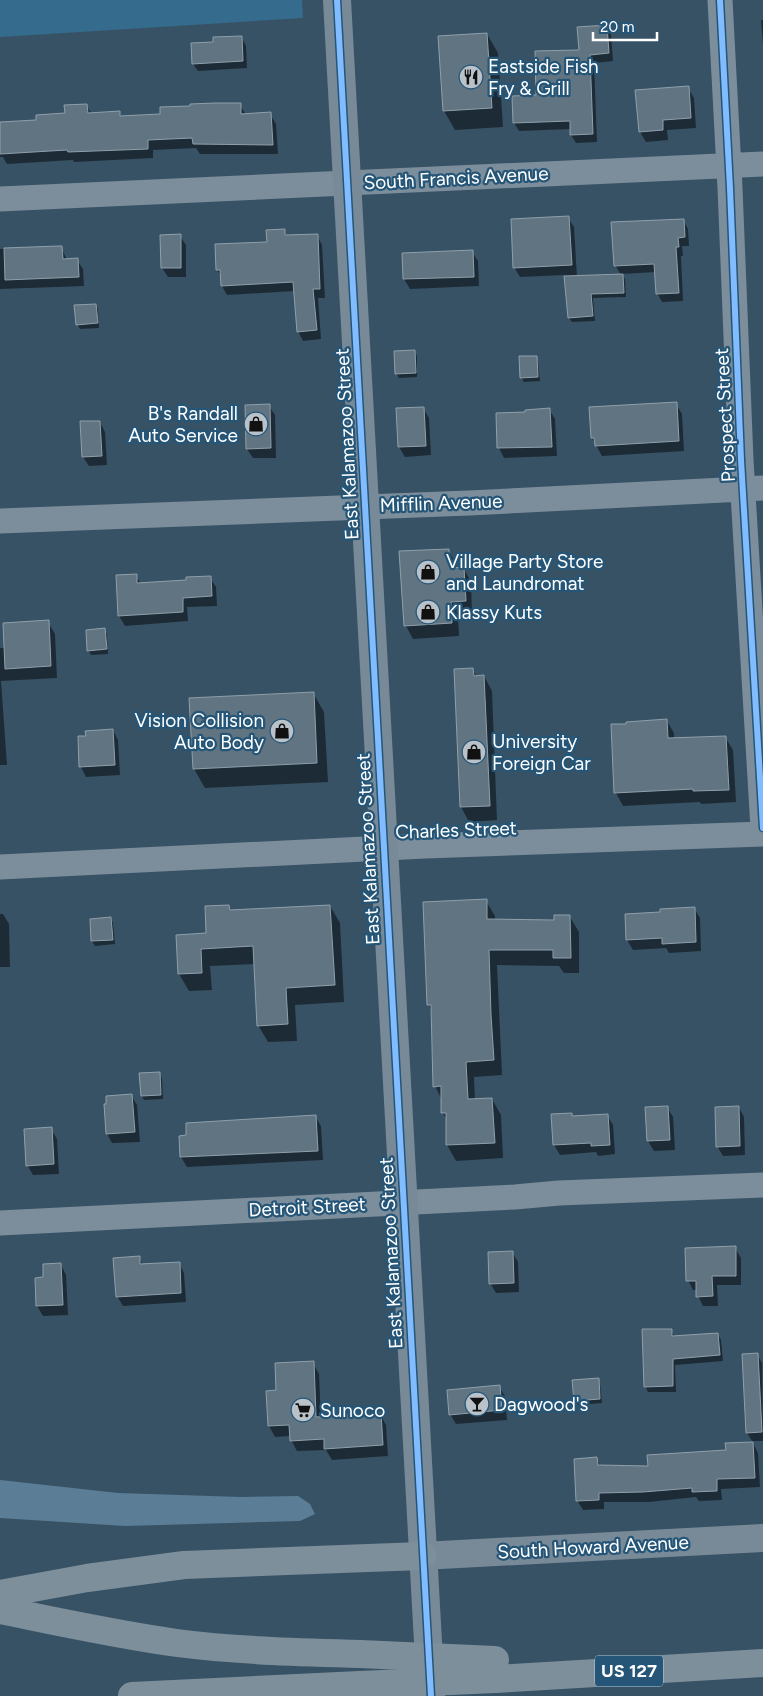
<svg xmlns="http://www.w3.org/2000/svg" width="763" height="1696" font-family="Figtree,sans-serif">
<style>
.green{fill:#356b8d}
.water{fill:#5b7e96}
.shadow{fill:#0007}
.building{fill:#607482;stroke:#8fa0ab}
.lines{fill:none;stroke-linecap:round;stroke-linejoin:round}
.street{stroke:#7c8e9c;stroke-width:25}
.secondary{stroke:#788a98;stroke-width:28}
.highway{stroke:#7e8f9c;stroke-width:28}
.highway-bridge{stroke:#7e8f9c;stroke-width:28}
.cycleway-casing{stroke:#255678;stroke-width:9}
.cycleway{stroke:#80bcff;stroke-width:6}
.labels{text-anchor:middle;dominant-baseline:central;stroke-width:4.5;stroke-linejoin:round;paint-order:stroke}
.shield{fill:#255678;stroke:#beccd6;stroke-width:1}
.shield-label{font-size:18px;font-weight:bold;fill:#fff}
.poi-label{font-size:19px;fill:#fff;stroke:#255678;text-anchor:start}
.street-label{font-size:19px;fill:#fff;stroke:#255678}
</style>
<rect width="100%" height="100%" fill="#385265"/>
<path class="green" d="M0,0H302L303,18L0,37Z"/>
<path class="water" d="M0,1480L118,1493L241,1497L298,1496L310,1504L315,1514L300,1521L125,1526L0,1518Z"/>
<path class="shadow" d="M761,20H763V49V45Z
M606,26L611,35L613,61L594,63L597,142L576,143L571,135V129L519,131L514,123L580,51Z
M487,34L498,53L503,127L455,130L444,111Z
M242,38L246,46L247,68L198,71L193,64L214,43Z
M688,88L694,98L696,128L667,130L668,140L646,142L640,132L637,91Z
M86,105L92,114L119,113L122,117L161,115L240,105L246,115L270,114L276,124L278,154H200L196,148L153,150V158L74,162L73,160L7,164L3,157H0V123L38,121L66,114Z
M568,218L574,227L577,277L621,275L615,265L683,220L688,229L689,246H682L683,256H681L683,301L662,302L657,293L656,272L622,274L625,279L626,297L593,298L595,321L572,322L569,318L565,275L520,277L514,267Z
M284,231L287,236L317,235L322,245L325,298H318L321,339L303,341L298,331L295,291L227,295L222,286L221,276L217,270L268,243Z
M180,236L186,245V277H168L162,268Z
M61,247L67,260H77L83,269L84,286L0,289V249Z
M472,252L478,261L479,286L410,289L404,279V254Z
M96,305L98,309L99,328L80,329L77,324Z
M414,351L417,356V377L399,378L396,373Z
M536,357L538,361L540,381L524,382L521,377Z
M676,404L682,414L684,451L602,456L592,438Z
M269,406L275,415L276,458H253L247,449Z
M423,408L429,418L431,455L405,457L399,447Z
M549,409L555,419L557,456L504,458L499,448L497,414L527,413Z
M100,422L105,432L107,465L89,466L83,457Z
M448,550L456,563V569H464L471,582L472,614L458,615L459,636L413,639L406,626L400,552Z
M136,576L141,584L187,581L210,578L216,587L217,606L187,607L188,621L125,626L119,616Z
M48,622L55,634L57,678L1,681L7,765H0V648H5Z
M104,630L107,634L108,654L91,655L88,650Z
M473,670L477,677L484,676L492,691L497,820L469,822L461,807Z
M313,693L324,712L328,782L205,788L194,769L191,699Z
M667,721L674,733V739L725,737L733,750L736,802L701,804L700,802L623,806L616,793L612,726Z
M113,730L118,740L120,775L86,777L81,767L87,737Z
M486,901L495,916V921L555,922L570,917L579,932V973H564L559,966L497,965L502,1075L474,1077L475,1100L492,1099L501,1115L503,1158L456,1161L447,1145V1120L443,1113L442,1100L435,1086L432,1011L429,1005Z
M229,906L232,911L330,906L340,923L344,1002L295,1005L297,1041L268,1042L258,1025L255,964L210,966L212,990L189,991L179,974Z
M694,908L700,918L701,951L669,953L666,948L633,950L627,940L662,913Z
M0,914H3L9,924L10,967H0Z
M111,918L113,923L115,944L95,946L92,941L91,920Z
M159,1073L162,1078L163,1099L144,1100L142,1096Z
M131,1095L137,1105L140,1142L112,1143L107,1134V1105Z
M667,1107L673,1117L675,1150L654,1151L648,1141L646,1108Z
M739,1107L744,1117L745,1155L723,1156L717,1146Z
M571,1114L573,1118L607,1115L613,1125L615,1154L598,1156L596,1152L560,1155L554,1145Z
M315,1116L321,1126L323,1160L187,1167L181,1157V1137Z
M51,1129L57,1139L59,1174L33,1175L27,1165Z
M735,1248L741,1258V1285H717L718,1306H703L698,1296L697,1290H693L688,1280Z
M512,1252L518,1262L519,1292L496,1293L490,1283Z
M139,1258L143,1265L179,1263L184,1273L186,1302L123,1306L117,1296Z
M61,1265L66,1275L68,1315L43,1316L37,1306L36,1279H44Z
M671,1330L675,1337L718,1334L721,1340L723,1361L675,1365L676,1392H648L645,1386Z
M757,1354L762,1363L763,1441H752L747,1433Z
M313,1363L319,1374L321,1418L380,1414L386,1425L388,1456L332,1460L326,1450L297,1451L291,1440V1436L275,1437L269,1426L277,1392Z
M598,1379L600,1383L602,1403L578,1405L575,1401Z
M499,1387L505,1396L507,1420L456,1424L450,1414Z
M753,1443L758,1453L760,1487L721,1489L722,1500L699,1501L696,1497L649,1502H604V1509L583,1510L577,1500L597,1459L601,1467H649L727,1452Z"/>
<path class="building" d="M607,25L609,53L590,55L593,134L570,135V121L513,123L512,96L536,95L535,51L579,50L577,27Z
M487,33L492,108L443,111L438,36Z
M242,36L243,61L192,64L191,43L213,42V37Z
M689,86L691,118L663,120V130L639,132L635,90Z
M215,103H241V114L271,112L273,145L193,144L192,138L148,140V149L68,152L67,150L0,154V122L36,120V115L65,113L64,105L87,104L88,113L120,111V116L160,114V107L190,106V104Z
M569,216L572,265L513,268L511,219Z
M684,219L685,237L678,238L679,247H676L679,293L656,294L654,264L614,266L611,222Z
M285,229V235L318,234L320,289H313L317,330L297,332L293,282L221,286L220,270H216L215,244L267,242L266,230Z
M181,234V268H161L160,235Z
M59,246H62L63,259L78,258L79,277L5,280L4,248Z
M473,250L474,277L403,279L402,253Z
M623,274L624,293L591,294L593,316L568,318L564,276Z
M96,304L98,323L76,325L74,305Z
M415,350L416,373L395,374L394,351Z
M519,356H537L538,377L520,378Z
M677,402L679,441L595,446L594,438H591L589,407Z
M270,404L271,448L246,449L245,405Z
M424,407L426,446L398,447L396,408Z
M550,408L552,447L497,448L496,413L525,412V410Z
M80,421H100L102,456L82,457Z
M449,549L450,568L464,567L466,601L451,602L452,623L404,626L399,551Z
M137,574V583L186,580V577L211,576L212,596L183,598V612L118,616L116,575Z
M49,620L51,666L5,669L3,623Z
M105,628L107,649L87,651L86,630Z
M473,668L474,676L484,675L490,806L460,807L454,669Z
M314,692L317,763L193,769L189,698Z
M667,719L668,738L726,736L729,790L693,791V789L614,793L611,724H626V722Z
M113,729L115,765L79,767L78,736H86L85,731Z
M487,899V919L554,920V915H570L571,958H553V950H489L491,1015L494,1060L466,1062L468,1099L492,1098L495,1143L446,1145V1113H441V1086L433,1087L431,1005H427L423,902Z
M229,905L230,910L330,905L335,985L286,988L288,1024L257,1026L253,946L201,949L202,973L178,974L176,935L206,933L205,906Z
M695,907L696,942L662,944V938L626,940L625,914L660,912V909Z
M111,917L113,940L91,941L90,919Z
M160,1072L161,1095L141,1096L139,1073Z
M132,1094L135,1132L106,1134L104,1104H106V1096Z
M668,1106L670,1140L647,1141L645,1107Z
M739,1106L740,1146L716,1147L715,1107Z
M572,1113V1116L608,1114L610,1145L591,1146V1143L553,1145L551,1114Z
M316,1115L318,1151L180,1157L179,1136L186,1135V1123Z
M52,1127L54,1164L26,1166L24,1129Z
M736,1246V1276H712L713,1296L696,1297V1281H686L685,1248Z
M513,1251L514,1283L489,1284L488,1252Z
M140,1256V1264L180,1262L181,1293L116,1297L113,1258Z
M61,1263L63,1305L36,1306L35,1278L43,1277V1264Z
M642,1329H672V1336L718,1333L720,1355L673,1359V1386L644,1387Z
M758,1353L762,1432L746,1433L742,1354Z
M314,1361L316,1417L381,1413L383,1445L324,1449V1439L290,1441L289,1425L268,1426L266,1391L276,1390L275,1363Z
M599,1378L600,1399L574,1401L572,1380Z
M500,1385L502,1410L449,1415L447,1390Z
M753,1442L755,1478L717,1479V1491L692,1492V1488L643,1492L599,1493V1500L576,1501L574,1459L597,1457L598,1465L648,1466L647,1455L726,1450L725,1443Z"/>
<g class="lines">
<path class="street" d="M720,0L730,188L741,460L763,828
M0,199L763,164
M0,521L469,503L763,488
M0,867L425,846L763,834
M0,1223L515,1197L559,1193L763,1185"/>
<path class="secondary" d="M337,0L431,1696
M422,1556L763,1538"/>
<path class="highway" d="M0,1594L87,1578L184,1565L422,1556
M0,1610C59,1622 118,1635 177,1643C238,1651 299,1652 360,1654
M495,1679L763,1663
M132,1696L360,1685"/>
<path class="highway-bridge" d="M360,1654L495,1660
M360,1685L495,1679"/>
<g class="cycleway-casing">
<path id="cycleway" d="M337,0L431,1696
M720,0L730,188L741,460L763,828"/>
</g>
<use href="#cycleway" class="cycleway"/>
</g>
<defs>
<g id="restaurant-disc" transform="scale(1.25)"><circle r="9.5" fill="#b9c2c9" stroke="#255678"/><path d="M-5-6h1v4h1v-4h1v4h1v-4h1v5L-1.5 .5V6h-2V.5L-5-1ZM5-6V6H3V1.5H1.5Q1.5-4 5-6Z" fill="#111"/></g>
<g id="shop-disc" transform="scale(1.25)"><circle r="9.5" fill="#b9c2c9" stroke="#255678"/><path d="M-5-2.5h2.3a2.7 3.5 0 0 1 5.4 0H5L5.5 6h-11ZM-1.5-2.5h3a1.5 2.3 0 0 0-3 0Z" fill="#111"/></g>
<g id="bar-disc" transform="scale(1.25)"><circle r="9.5" fill="#b9c2c9" stroke="#255678"/><path d="M-6-5H6L.8 .8V4.5H3.5V6h-7V4.5H-.8V.8Z" fill="#111"/></g>
<g id="supermarket-disc" transform="scale(1.25)"><circle r="9.5" fill="#b9c2c9" stroke="#255678"/><path d="M-6-5.5h2.5l.6 2H6L4.5 2H-2.5L-4.4-4H-6ZM-1.5 3.2a1.3 1.3 0 1 0 .1 0ZM3 3.2a1.3 1.3 0 1 0 .1 0Z" fill="#111"/></g>
</defs>
<g fill-rule="evenodd">
<use href="#restaurant-disc" x="471" y="77"/>
<use href="#shop-disc" x="256" y="424"/>
<use href="#shop-disc" x="428" y="572"/>
<use href="#shop-disc" x="428" y="612"/>
<use href="#shop-disc" x="282" y="731"/>
<use href="#shop-disc" x="474" y="752"/>
<use href="#bar-disc" x="477" y="1404"/>
<use href="#supermarket-disc" x="303" y="1410"/>
</g>
<g class="labels">
<rect class="shield" x="595" y="1655.5" width="68" height="31" rx="4"/>
<g class="shield-label">
<text x="629" y="1671">US 127</text>
</g>
<g class="poi-label">
<text x="488" y="66">Eastside Fish<tspan x="488" dy="22">Fry &amp; Grill</tspan></text>
<text x="238" y="413" text-anchor="end">B's Randall<tspan x="238" dy="22">Auto Service</tspan></text>
<text x="446" y="561">Village Party Store<tspan x="446" dy="22">and Laundromat</tspan></text>
<text x="446" y="612">Klassy Kuts</text>
<text x="264" y="720" text-anchor="end">Vision Collision<tspan x="264" dy="22">Auto Body</tspan></text>
<text x="492" y="741">University<tspan x="492" dy="22">Foreign Car</tspan></text>
<text x="494" y="1404">Dagwood's</text>
<text x="320" y="1410">Sunoco</text>
</g>
<g class="street-label">
<text transform="translate(456 178) rotate(-3)">South Francis Avenue</text>
<text transform="translate(725 415) rotate(-93)">Prospect Street</text>
<text transform="translate(347 444) rotate(-93)">East Kalamazoo Street</text>
<text transform="translate(441 503) rotate(-2)">Mifflin Avenue</text>
<text transform="translate(456 830) rotate(-2)">Charles Street</text>
<text transform="translate(368 849) rotate(-93)">East Kalamazoo Street</text>
<text transform="translate(307 1207) rotate(-3)">Detroit Street</text>
<text transform="translate(391 1253) rotate(-93)">East Kalamazoo Street</text>
<text transform="translate(593 1547) rotate(-3)">South Howard Avenue</text>
</g>
</g>
<path d="M593 32v8h64v-8" fill="none" stroke="#ffffff" stroke-width="2.5"/>
<text x="600" y="32" font-size="15" fill="#ffffff" stroke="#255678" stroke-width="4" paint-order="stroke">20 m</text>
</svg>
